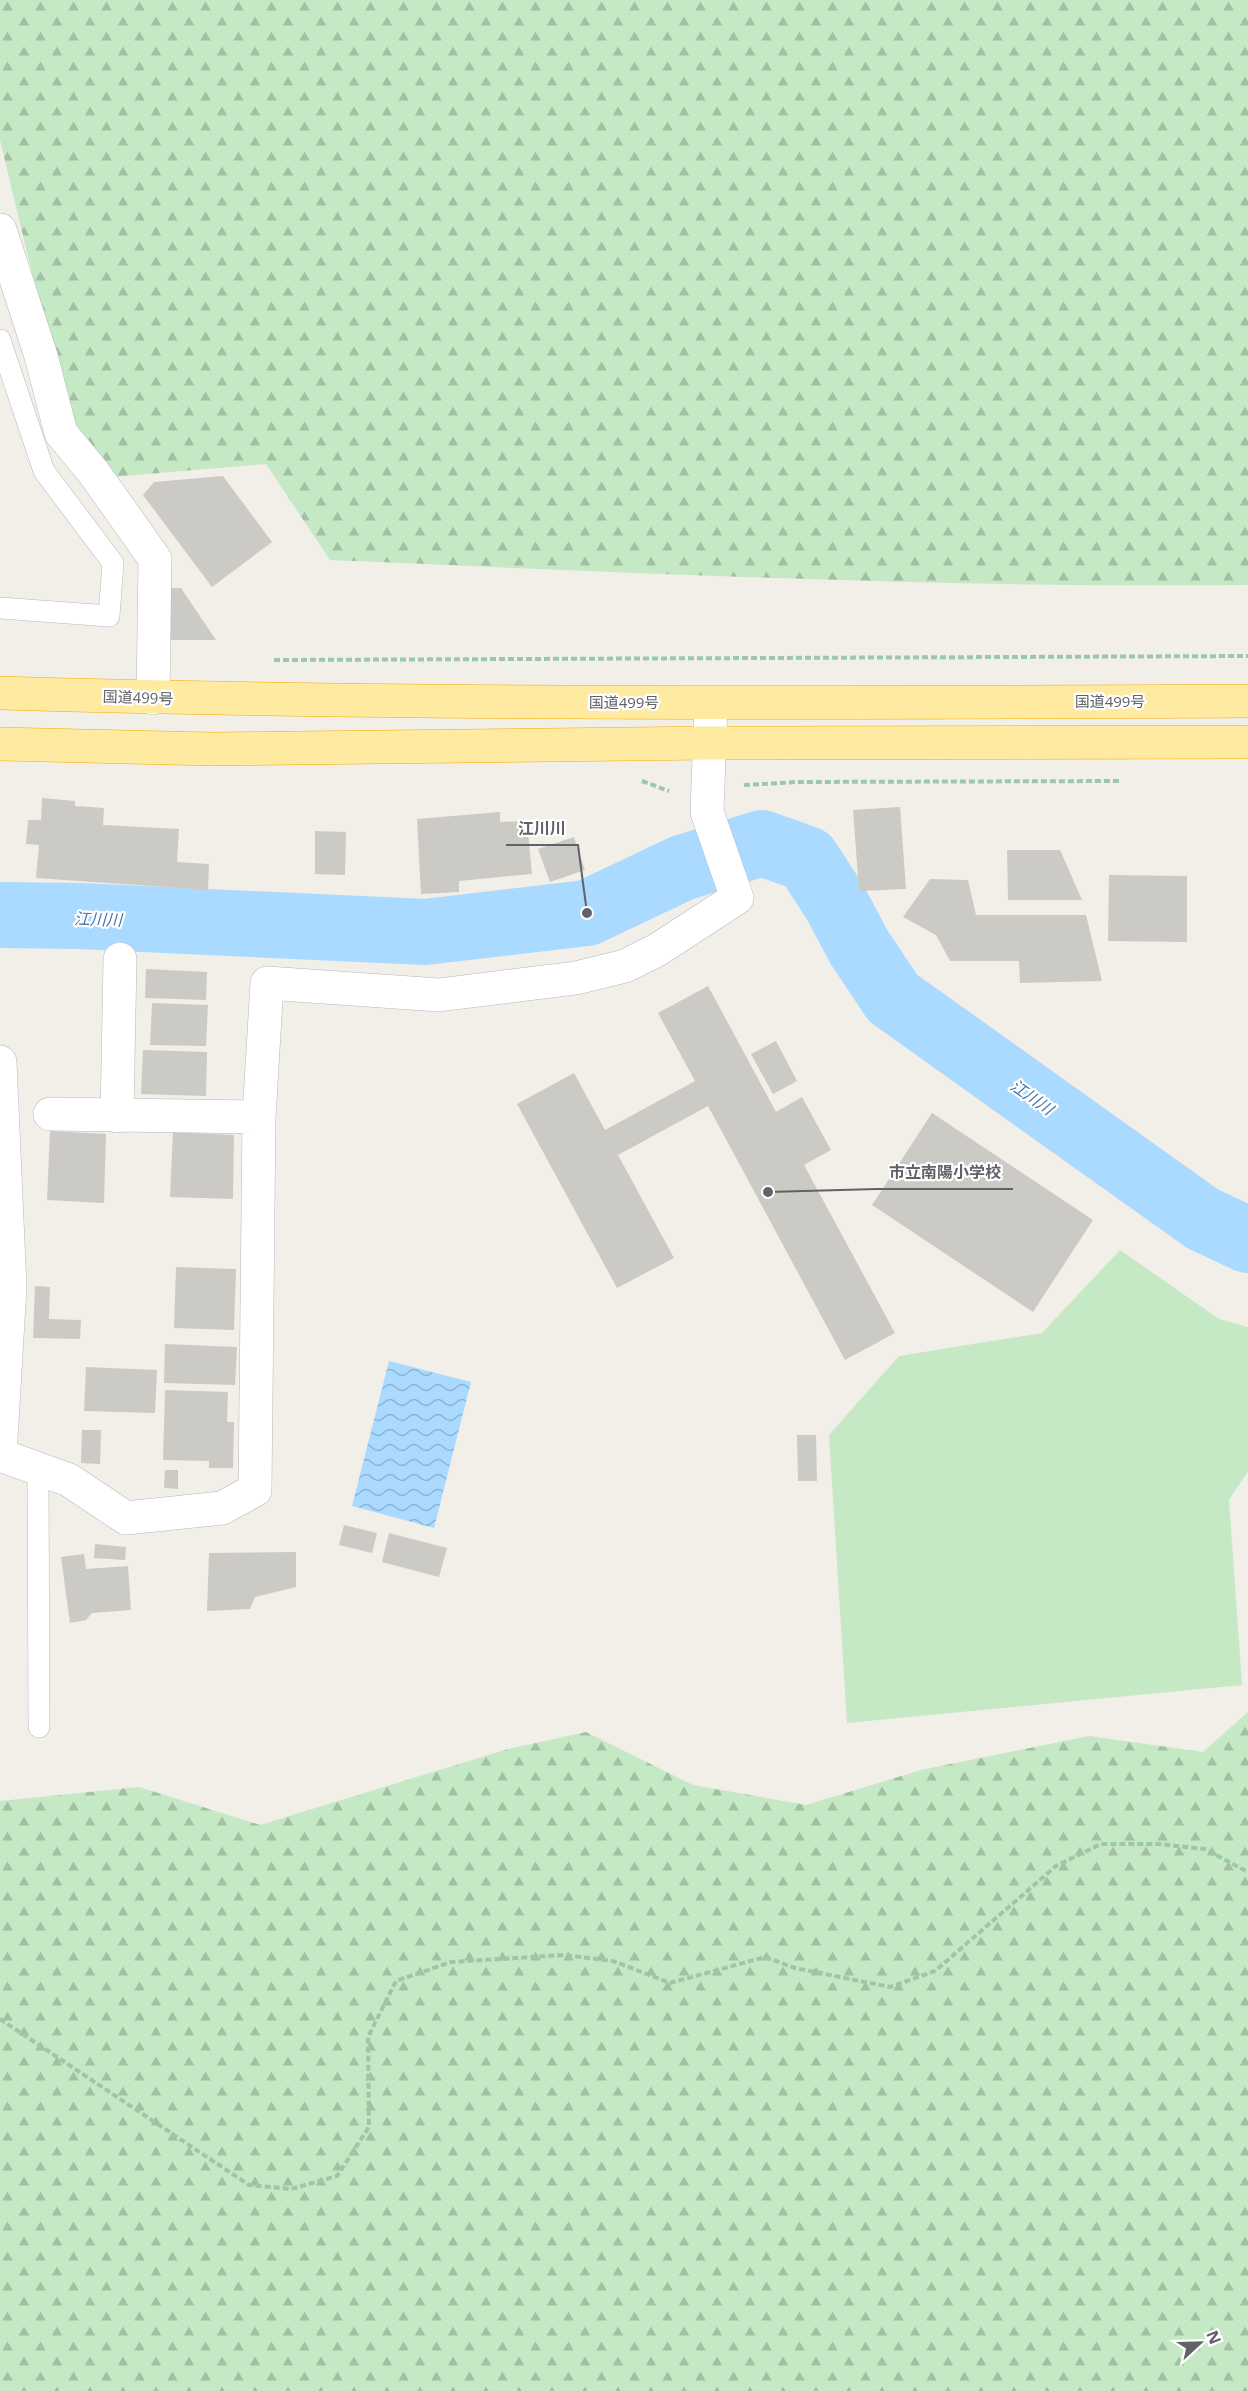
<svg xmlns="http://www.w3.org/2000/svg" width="1248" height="2391" font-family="'Open Sans','Noto Sans JP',sans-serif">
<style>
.forest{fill:url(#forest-firs)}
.green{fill:#c5e8c5}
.water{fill:url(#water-waves)}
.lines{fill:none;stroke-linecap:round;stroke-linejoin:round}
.river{stroke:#aadaff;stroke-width:66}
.building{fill:#cccac5}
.service-casing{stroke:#b5b8bc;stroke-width:22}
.minor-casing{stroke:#b5b8bc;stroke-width:34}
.trunk-casing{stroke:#f9ab00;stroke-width:34}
.path{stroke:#9cc7a9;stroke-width:4;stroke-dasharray:6 3;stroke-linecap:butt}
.service{stroke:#fff;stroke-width:21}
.minor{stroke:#fff;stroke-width:33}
.trunk{stroke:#feeaa1;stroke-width:33}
.labels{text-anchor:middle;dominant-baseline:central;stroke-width:4.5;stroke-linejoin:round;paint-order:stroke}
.street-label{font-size:15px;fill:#5f6368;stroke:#fff}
.water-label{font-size:16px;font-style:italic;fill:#4174aa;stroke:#fff}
.leader{fill:none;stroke:#5f6368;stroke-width:2}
.callout-dot{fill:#5f6368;stroke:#fff;stroke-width:2}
.callout-label{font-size:16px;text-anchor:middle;font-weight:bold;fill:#5f6368;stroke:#fff;stroke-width:4.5;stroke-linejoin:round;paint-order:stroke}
</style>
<defs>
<pattern id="forest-firs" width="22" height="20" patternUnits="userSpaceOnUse" patternTransform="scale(1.5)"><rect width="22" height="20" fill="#c5e8c5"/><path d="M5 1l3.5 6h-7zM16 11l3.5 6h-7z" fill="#a3c0a4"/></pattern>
<pattern id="water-waves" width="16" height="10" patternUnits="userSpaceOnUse" patternTransform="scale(1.5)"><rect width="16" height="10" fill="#aadaff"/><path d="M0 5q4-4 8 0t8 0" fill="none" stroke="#8eb4d2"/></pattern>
</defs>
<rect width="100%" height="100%" fill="#f1efe8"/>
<path class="forest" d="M0,0H1248V585C942,588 636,573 330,560L266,464L112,477L69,427L0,140Z
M1248,1712V2391H0V1801L139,1787L260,1825L508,1749L586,1732L693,1785L806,1805L921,1770L1089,1736L1203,1752Z"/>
<path class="green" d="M1120,1250L1219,1319L1248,1327V1471L1229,1500L1242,1685L847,1723L829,1435L899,1356L1042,1333Z"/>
<path class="water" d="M389,1361L471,1382L434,1528L352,1506Z"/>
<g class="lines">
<path class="river" d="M0,915L79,916L425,932L587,913L682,868L762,843L807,859L835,902L859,947L893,998L1203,1219L1248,1240"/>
</g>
<path class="building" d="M223,476L272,542L212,587L143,495L154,482Z
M169,588H181L216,640H169Z
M42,798L75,801V806L104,808L103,825L179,829L177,862L209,864L208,890L36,878L39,845L26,844L28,820H41Z
M900,807L906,889L859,891L853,810Z
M500,812V822L527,821L532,874L459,881V892L421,894L417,819Z
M315,831L346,832L345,875L315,874Z
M574,837L585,870L550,882L538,849Z
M1007,850H1060L1082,900H1008Z
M1109,875L1187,876V942L1108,941Z
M930,879L968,880L976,915H1086L1102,981L1020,983L1019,961H950L936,935L903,917Z
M146,969L207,972L206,1000L145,998Z
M708,986L776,1112L802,1097L831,1150L804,1165L895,1333L845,1360L708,1106L618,1155L674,1258L617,1288L517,1104L574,1073L605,1130L695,1081L658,1013Z
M152,1003L208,1005L206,1046L150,1045Z
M776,1041L797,1081L773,1094L751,1054Z
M143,1050L207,1052L206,1096L141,1094Z
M932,1113L1093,1220L1033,1312L872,1205Z
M50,1131L106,1134L104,1203L47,1200Z
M173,1132L234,1135L233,1199L170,1197Z
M176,1267L236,1269L234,1330L174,1328Z
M35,1286L50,1287L49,1319L81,1320L80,1339L33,1338Z
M165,1344L237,1347L235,1385L164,1383Z
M86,1367L157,1370L155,1413L84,1411Z
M165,1390L228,1392L227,1422H234L233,1468H209V1461L163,1460Z
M82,1430H101L100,1464L81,1463Z
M797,1435H816L817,1481H798Z
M165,1470H178V1489L164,1488Z
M344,1525L377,1533L372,1553L339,1545Z
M389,1533L447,1548L439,1577L382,1562Z
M95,1544L126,1547L125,1560L94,1558Z
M296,1552V1587L255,1597L250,1609L207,1611L209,1553Z
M84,1554L86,1569L128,1566L131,1610L92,1613L86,1620L70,1623L61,1557Z"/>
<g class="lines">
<g class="service-casing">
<path id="service" d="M0,340L44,471L113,563L109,616L0,608
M38,1469L39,1727"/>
</g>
<g class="minor-casing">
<path id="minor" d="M0,230L41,356L61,433L94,473L155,559L153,698
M0,1062L10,1287L0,1455
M50,1114L259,1117
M117,1116L120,959
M0,1455L69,1480L126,1518L222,1508L255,1490L259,1117L267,983L439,995L576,978L625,966L657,950L737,898L707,812L711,703"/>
</g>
<g class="trunk-casing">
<path id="trunk" d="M0,693C416,705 832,703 1248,701
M0,744L212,749L709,743L1248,742"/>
</g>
<path class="path" d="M274,660L1248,656
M642,781L669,791
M744,785L797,782L1121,781
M0,2019L249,2185L291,2189L337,2176L369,2127L368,2037L396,1981L451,1962L564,1955L613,1961L670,1983L765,1957L795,1968L890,1987L935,1971L1056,1866L1101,1844H1159L1205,1849L1248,1872"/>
<use href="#service" class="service"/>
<use href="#minor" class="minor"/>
<use href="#trunk" class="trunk"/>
</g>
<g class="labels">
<g class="street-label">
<text transform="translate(138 697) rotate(2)">国道499号</text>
<text x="1110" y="701">国道499号</text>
<text x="624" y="702">国道499号</text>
</g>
<g class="water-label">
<text transform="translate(98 919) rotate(2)">江川川</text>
<text transform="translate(1032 1097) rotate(35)">江川川</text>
</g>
</g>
<path class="leader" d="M587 913L578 845H506M768 1192L877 1189H1013"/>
<g class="callout-dot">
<circle cx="587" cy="913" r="6"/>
<circle cx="768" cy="1192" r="6"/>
</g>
<g class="callout-label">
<text x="542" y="834">江川川</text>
<text x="945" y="1178">市立南陽小学校</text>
</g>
<g transform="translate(1200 2343) rotate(68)" stroke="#ffffff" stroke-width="4.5" paint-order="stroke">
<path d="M0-4.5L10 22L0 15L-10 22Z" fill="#5f6368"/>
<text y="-9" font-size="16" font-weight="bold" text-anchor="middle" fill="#5f6368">N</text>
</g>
</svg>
